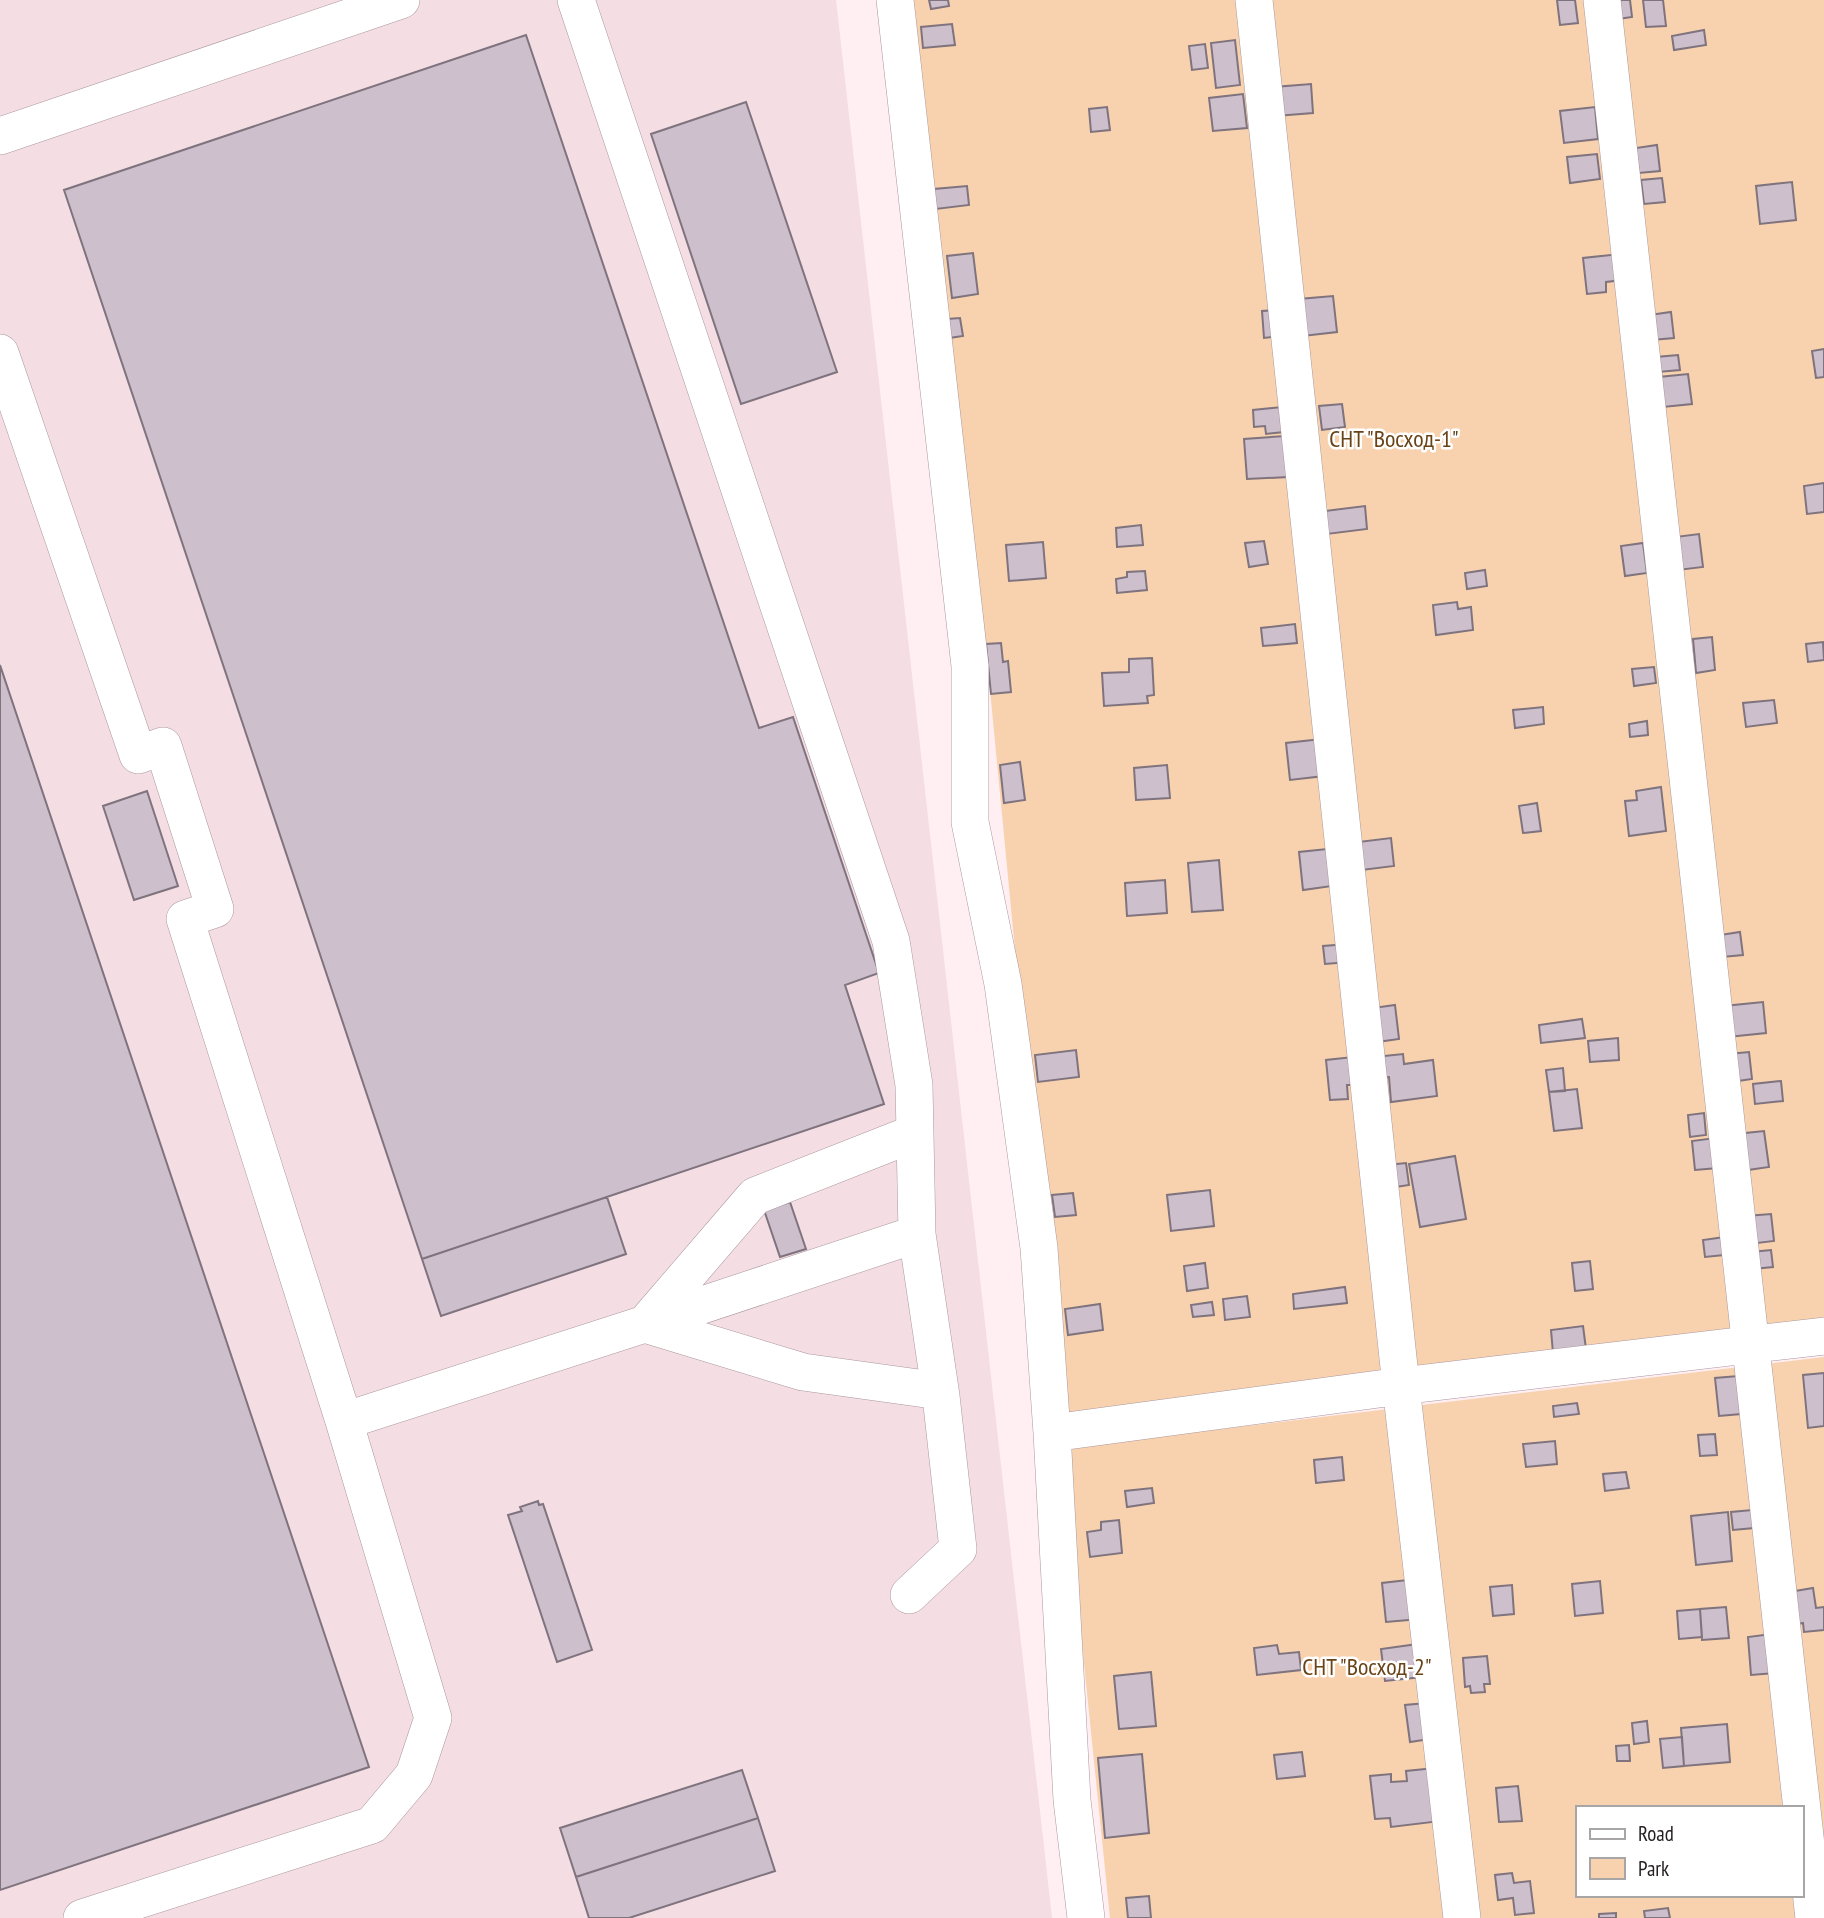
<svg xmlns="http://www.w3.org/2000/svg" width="1824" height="1918" font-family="'PT Sans Narrow',sans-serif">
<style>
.built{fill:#f4dde3}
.green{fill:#f8d2ae;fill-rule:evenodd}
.building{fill:#cdbfcc;stroke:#7f737e;stroke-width:2}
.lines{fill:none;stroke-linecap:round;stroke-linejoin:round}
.minor-casing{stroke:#ab989d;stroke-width:38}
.minor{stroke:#fff;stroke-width:37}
.labels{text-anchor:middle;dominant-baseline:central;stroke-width:5;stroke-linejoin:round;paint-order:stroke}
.park-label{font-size:24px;fill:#694216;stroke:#fff}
</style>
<rect width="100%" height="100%" fill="#ffeef2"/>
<path class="built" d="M0,0H836L1052,1918H0Z"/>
<path class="green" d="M908,0H1824V1322L1060,1418L986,648Z
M1824,1357V1918H1110L1062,1448ZM1577,1808H1801V1895H1577Z"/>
<path class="building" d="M929,0H948L949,6L931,9Z
M1557,0H1575L1578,23L1560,25Z
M1616,0H1630L1632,17L1618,19Z
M1643,0H1663L1666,26L1646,27Z
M952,24L955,45L923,48L921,27Z
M1704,30L1706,45L1674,50L1672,36Z
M526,35L759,728L793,717L879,973L845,985L884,1104L422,1259L64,190Z
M1235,40L1240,85L1216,88L1211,43Z
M1205,44L1208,68L1192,70L1189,46Z
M1311,84L1313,113L1276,116L1274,87Z
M1243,94L1247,128L1213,131L1209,98Z
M746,102L837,372L741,404L651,134Z
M1107,107L1110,130L1091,132L1089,109Z
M1595,107L1598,139L1564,143L1560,111Z
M1657,145L1660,171L1639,173L1636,148Z
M1597,154L1600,179L1570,183L1567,157Z
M1662,178L1665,202L1644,204L1641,180Z
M1792,182L1796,220L1760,224L1756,186Z
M967,186L969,205L936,209L934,189Z
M973,253L978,294L952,298L947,256Z
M1620,254L1623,280L1606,282V292L1587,294L1583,258Z
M1333,296L1337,332L1303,336L1299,299Z
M1278,310L1281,336L1264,338L1262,311Z
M1671,312L1674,338L1652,340L1649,315Z
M960,318L963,336L949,338L947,319Z
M1824,349V377L1816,378L1812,351Z
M1678,355L1680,370L1658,372L1656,357Z
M1688,374L1692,404L1663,407L1659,377Z
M1342,404L1345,427L1322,430L1319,406Z
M1282,407L1284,432L1266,434L1265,426L1254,427L1253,410Z
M1285,436L1288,477L1247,479L1244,439Z
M1824,483V512L1807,514L1804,486Z
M1365,506L1367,529L1327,534L1325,511Z
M1141,525L1143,545L1117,547L1116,528Z
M1699,534L1703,567L1678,570L1675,537Z
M1264,541L1268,564L1249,567L1245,543Z
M1043,542L1046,578L1009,581L1006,545Z
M1643,543L1647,573L1625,576L1621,546Z
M1485,570L1487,586L1467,589L1465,573Z
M1145,571L1147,590L1117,593L1116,579L1127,577V572Z
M1457,602L1458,609L1471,607L1473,630L1436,635L1433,605Z
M1295,624L1297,643L1263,646L1261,628Z
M1712,637L1715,670L1696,673L1693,639Z
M1823,642L1824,660L1808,662L1806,644Z
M1001,643L1003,662L1008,661L1011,692L991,694L986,644Z
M1152,658L1154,695L1147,696L1148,703L1104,706L1102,673L1129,672V659Z
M0,665L369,1767L0,1890Z
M1654,667L1656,683L1634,686L1632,669Z
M1774,700L1777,723L1746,727L1743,703Z
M1543,707L1544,724L1515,728L1513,710Z
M1647,721L1648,735L1630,737L1629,724Z
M1321,739L1324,776L1290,780L1286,743Z
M1020,762L1025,800L1004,803L1000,765Z
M1167,765L1170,798L1136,800L1134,768Z
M1661,787L1666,831L1629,836L1625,801L1637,800L1636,791Z
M147,791L178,886L134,900L103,806Z
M1537,803L1541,831L1523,833L1519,806Z
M1391,838L1394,866L1362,870L1358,842Z
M1327,849L1332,886L1303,890L1299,852Z
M1219,860L1223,910L1192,912L1188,863Z
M1165,880L1167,913L1127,916L1125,883Z
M1740,932L1743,955L1722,957L1720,935Z
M1348,944L1349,962L1325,964L1323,946Z
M1763,1002L1766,1033L1728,1037L1724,1006Z
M1395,1005L1399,1039L1377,1042L1373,1008Z
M1582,1019L1585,1038L1541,1043L1539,1025Z
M1618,1038L1619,1060L1590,1062L1588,1041Z
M1076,1050L1079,1077L1038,1082L1035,1055Z
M1749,1052L1752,1079L1731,1082L1728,1054Z
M1403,1054L1404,1064L1433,1060L1437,1096L1391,1102L1389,1077L1378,1078L1375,1057Z
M1353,1057L1355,1085H1347L1348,1099L1330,1100L1326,1060Z
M1563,1068L1565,1091L1549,1092L1546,1070Z
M1781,1081L1783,1101L1755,1104L1753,1084Z
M1577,1089L1582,1128L1554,1131L1549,1092Z
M1704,1113L1706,1135L1690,1137L1688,1115Z
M1764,1131L1769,1167L1741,1171L1736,1134Z
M1715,1138L1718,1168L1695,1170L1692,1141Z
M1455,1156L1466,1219L1420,1227L1409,1164Z
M1406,1163L1409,1185L1389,1188L1387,1165Z
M1210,1190L1214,1226L1171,1231L1167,1195Z
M1073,1193L1076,1215L1055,1217L1052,1195Z
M607,1197L626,1254L441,1316L422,1259Z
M790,1202L806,1249L780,1257L764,1210Z
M1771,1214L1774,1241L1749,1244L1746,1216Z
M1732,1236L1734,1254L1705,1257L1703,1240Z
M1771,1250L1773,1267L1753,1269L1751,1252Z
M1590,1261L1593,1289L1575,1291L1572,1263Z
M1205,1263L1208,1288L1187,1291L1184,1266Z
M1345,1287L1347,1303L1294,1309L1293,1294Z
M1247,1296L1250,1317L1225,1320L1223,1299Z
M1212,1302L1214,1315L1193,1317L1191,1305Z
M1100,1304L1103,1330L1068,1335L1065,1309Z
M1583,1326L1586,1349L1553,1353L1551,1330Z
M1824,1373V1426L1808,1428L1803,1375Z
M1738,1376L1741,1414L1719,1416L1715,1378Z
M1577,1403L1579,1414L1554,1417L1553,1406Z
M1715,1434L1717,1455L1700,1456L1698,1435Z
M1555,1441L1557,1464L1526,1467L1523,1444Z
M1342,1457L1344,1480L1316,1483L1314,1460Z
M1626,1472L1629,1488L1605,1491L1603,1474Z
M1152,1488L1154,1503L1127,1507L1125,1491Z
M538,1501L539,1505L543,1504L592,1650L557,1662L508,1515L522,1511L520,1507Z
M1752,1510L1754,1528L1733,1530L1731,1512Z
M1728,1512L1732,1561L1696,1565L1691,1516Z
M1119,1520L1122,1553L1090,1557L1087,1532L1101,1530V1522Z
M1416,1579L1420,1619L1386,1622L1382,1583Z
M1600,1581L1603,1613L1575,1616L1572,1584Z
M1512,1585L1514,1614L1493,1616L1490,1587Z
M1813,1588L1816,1608L1824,1607V1630L1804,1632L1803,1623L1793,1625L1789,1592Z
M1726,1607L1729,1638L1702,1640L1700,1609Z
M1700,1609L1702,1637L1679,1639L1677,1611Z
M1771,1634L1775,1673L1751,1675L1748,1637Z
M1418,1644L1422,1677L1385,1681L1381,1649Z
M1277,1645L1279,1654L1299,1652L1301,1670L1257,1675L1254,1648Z
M1487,1656L1490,1684H1484L1485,1692L1471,1693L1470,1686L1465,1687L1463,1658Z
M1151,1672L1156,1726L1119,1729L1114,1676Z
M1426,1703L1430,1739L1410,1742L1405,1705Z
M1647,1721L1649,1742L1634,1744L1632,1723Z
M1727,1724L1730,1762L1684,1766L1681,1728Z
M1682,1737L1684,1766L1663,1768L1660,1739Z
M1629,1745L1630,1761H1617L1616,1746Z
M1302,1752L1305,1776L1277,1779L1274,1755Z
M1142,1754L1149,1833L1105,1838L1098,1758Z
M1435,1768L1441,1821L1391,1827L1390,1818L1375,1819L1370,1776L1391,1774V1782L1407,1781L1406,1771Z
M742,1770L758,1818L576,1877L560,1828Z
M1518,1786L1522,1821L1499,1822L1496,1788Z
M758,1818L775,1871L629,1918H589L576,1877Z
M1512,1873L1514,1883L1530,1881L1534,1913L1515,1915L1513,1898L1498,1900L1495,1875Z
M1149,1896L1151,1918H1128L1126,1898Z
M1668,1908L1670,1918H1645L1644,1911Z
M1616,1913V1918H1599V1914Z"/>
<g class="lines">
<g class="minor-casing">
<path id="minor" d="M895,0L970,666V822L1003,984L1039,1248L1052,1433L1072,1800L1086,1918
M1254,0L1401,1386L1462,1918
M1602,0L1814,1918
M0,136L401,0
M0,353L138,755L163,746L215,909L185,919L344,1421L433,1718L414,1775L372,1825L82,1918
M915,1133L755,1196L645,1324L803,1372L940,1391
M344,1421L645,1324L917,1234L914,1085L891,941L576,0
M1052,1433L1401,1386L1824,1336
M909,1595L958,1549L941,1396L917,1234"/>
</g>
<use href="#minor" class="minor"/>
</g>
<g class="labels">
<g class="park-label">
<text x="1394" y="438">СНТ "Восход-1"</text>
<text x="1367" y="1666">СНТ "Восход-2"</text>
</g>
</g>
<rect x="1576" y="1806" width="228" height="91" fill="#ffffff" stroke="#a8a5a6" stroke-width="2"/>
<rect x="1590" y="1829" width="35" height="10" fill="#ffffff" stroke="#a8a5a6" stroke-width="2"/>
<text x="1638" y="1841" font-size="21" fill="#261e20">Road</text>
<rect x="1590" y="1858" width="35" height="21" fill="#f8d2ae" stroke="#a8a5a6" stroke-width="2"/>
<text x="1638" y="1876" font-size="21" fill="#261e20">Park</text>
</svg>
